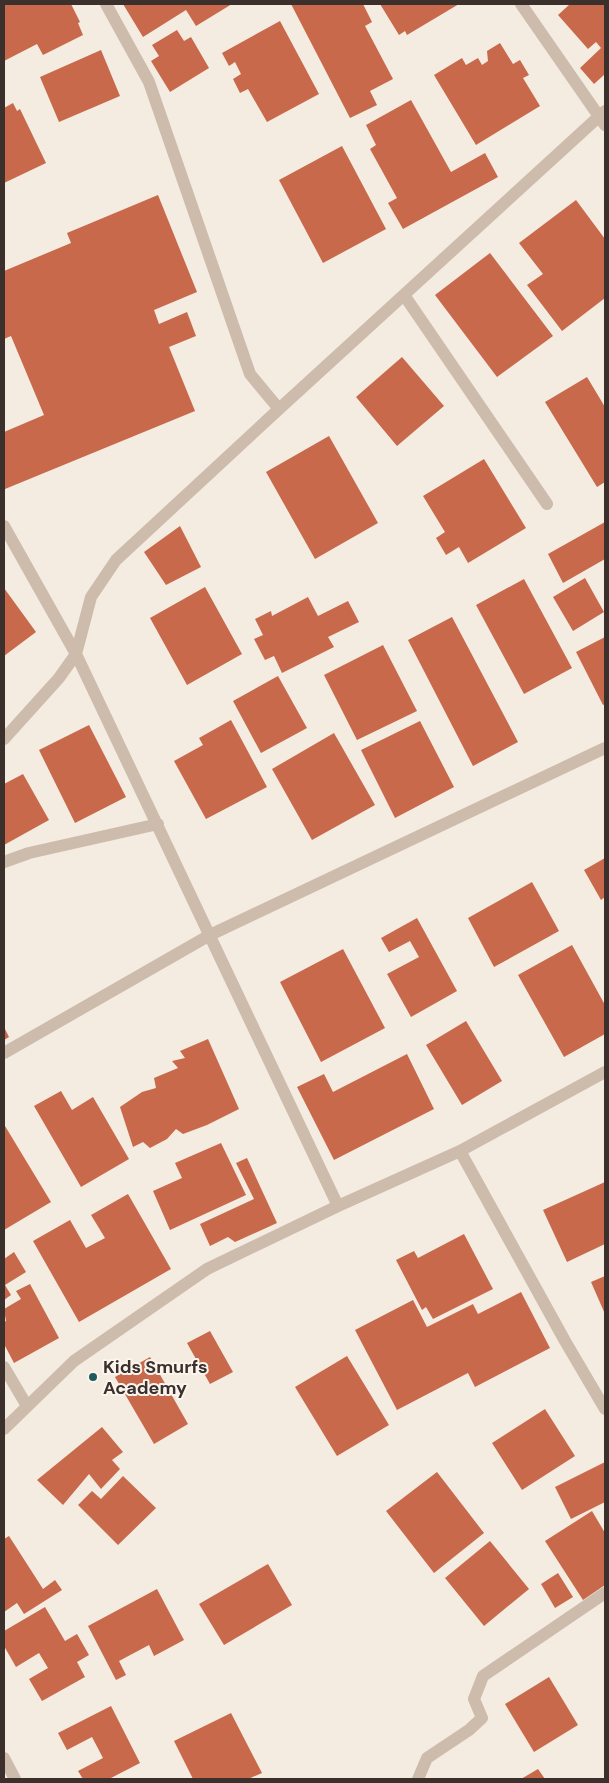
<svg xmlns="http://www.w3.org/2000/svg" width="609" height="1783" font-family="'DM Sans',sans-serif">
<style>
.building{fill:#c8694b}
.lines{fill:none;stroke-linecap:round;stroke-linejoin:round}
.minor{stroke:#cdbbac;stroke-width:12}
.poi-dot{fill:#1f5a5e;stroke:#fbf5ee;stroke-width:2}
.labels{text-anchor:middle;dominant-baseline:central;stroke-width:4;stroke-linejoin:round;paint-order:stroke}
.poi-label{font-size:18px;font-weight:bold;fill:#3b302b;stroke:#fbf5ee;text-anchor:start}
</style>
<rect width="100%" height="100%" fill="#f4ebe1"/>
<path class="building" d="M4,4H71L80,22L78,23L83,35L43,55L37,44L4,61Z
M123,4H232L196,26L186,10L143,37Z
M291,4H363L372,22L365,26L393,79L370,91L377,105L350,118Z
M380,4H459L407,35L405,31L399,35Z
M570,4H605V74L594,84L580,68L601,48L596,42L588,49L558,15Z
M280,21L319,94L267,122L248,89L240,93L233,79L241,74L235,62L229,66L222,53Z
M177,30L184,41L191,37L209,68L170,92L151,61L159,56L152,45Z
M500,43L513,64L520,60L529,75L523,78L540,106L476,145L434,75L462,58L466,65L478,58L482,65L488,61L487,51Z
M101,50L120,96L59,122L40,77Z
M411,100L451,172L485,153L498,177L403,229L388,203L397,198L370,149L376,145L366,125Z
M13,103L17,111L20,109L46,163L4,183V108Z
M342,146L386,229L323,263L279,180Z
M158,195L197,292L154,310L159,324L187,312L196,336L169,347L195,411L5,489L4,432L44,415L11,336L4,339V271L71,243L67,233Z
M576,200L605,239V298L562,331L527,285L543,274L519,243Z
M490,253L553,336L497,377L435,295Z
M402,357L444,406L397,446L356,397Z
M587,377L605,407V482L597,487L545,402Z
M329,436L378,523L315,559L266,472Z
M484,459L526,528L468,563L459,547L446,555L436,538L445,532L423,496Z
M605,522V559L563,583L548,554Z
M180,526L201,567L166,585L144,552Z
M585,578L604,612L573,631L553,597Z
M524,579L572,668L524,694L476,605Z
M205,587L242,654L187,685L150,618Z
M4,588L36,632L4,656Z
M308,597L318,616L348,601L359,622L328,637L334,647L282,673L274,656L265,660L254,639L263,635L255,619L271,611L272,616Z
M452,617L518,742L473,766L408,640Z
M605,637V704L603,705L576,652Z
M383,645L417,711L357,740L324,675Z
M278,676L307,728L261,753L233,701Z
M231,720L267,787L206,819L174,761L203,745L199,738Z
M420,721L454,787L395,818L361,750Z
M89,725L126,797L75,823L39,750Z
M334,733L375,805L312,840L272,769Z
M23,774L49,820L4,845V784Z
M605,858V897L601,900L584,870Z
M532,882L559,931L494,967L468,918Z
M417,918L457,991L411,1017L387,974L419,957L410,941L389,952L381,938Z
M572,945L605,1005V1034L564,1057L518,975Z
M343,949L385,1028L321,1062L280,982Z
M466,1021L502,1081L462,1105L426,1045Z
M4,1027L9,1037L4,1040Z
M208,1039L239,1109L207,1125L183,1134L176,1129L167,1139L150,1148L143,1142L133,1147L120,1107L142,1092L156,1088L154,1078L178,1068L172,1061L185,1058L180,1051Z
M407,1054L434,1109L334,1160L297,1087L324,1074L333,1092Z
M61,1091L72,1110L93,1097L129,1159L81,1187L34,1106Z
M5,1126L51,1202L4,1230V1127Z
M221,1143L246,1195L170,1230L153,1191L182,1178L175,1163Z
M247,1158L277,1223L235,1242L228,1237L210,1246L200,1224L254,1199L236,1163Z
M605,1182V1244L567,1262L543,1210Z
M128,1194L171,1269L79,1322L33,1241L70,1220L86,1248L105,1238L91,1215Z
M464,1234L493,1289L433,1319L426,1307L422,1310L396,1260L414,1251L418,1258Z
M14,1252L26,1272L5,1285L11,1295L4,1300V1259Z
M605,1276V1314L591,1282Z
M30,1284L59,1338L14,1363L4,1344V1322L6,1321L4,1309L21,1299L16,1291Z
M521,1292L550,1348L475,1387L468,1373L397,1410L355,1330L413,1300L427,1327L473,1304L478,1314Z
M210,1331L233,1372L210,1384L187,1343Z
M347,1356L389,1425L337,1456L295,1387Z
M150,1357L188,1424L154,1444L115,1377Z
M545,1409L575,1456L522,1490L492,1443Z
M102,1427L123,1452L112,1460L120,1469L101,1489L89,1474L63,1505L37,1480Z
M605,1462V1502L571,1519L555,1487Z
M437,1472L484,1533L434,1573L386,1511Z
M123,1476L156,1508L118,1545L78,1505L92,1491L101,1499Z
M592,1511L605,1533V1585L583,1600L545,1541Z
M9,1536L43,1589L55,1580L62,1590L24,1614L17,1603L4,1612V1539Z
M490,1541L529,1589L484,1626L445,1578Z
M268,1564L292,1605L224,1645L199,1604Z
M558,1573L573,1597L555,1608L541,1584Z
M157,1589L184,1640L154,1656L149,1645L119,1661L126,1675L116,1680L88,1626Z
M45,1607L65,1641L77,1634L89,1655L77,1662L85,1677L42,1701L29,1679L48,1668L39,1653L16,1667L4,1646V1631Z
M549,1677L578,1725L534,1752L505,1704Z
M111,1706L140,1763L109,1779H83L78,1771L103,1758L92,1737L67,1750L58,1733Z
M231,1713L262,1773L248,1779H193L174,1741Z
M538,1769L545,1779H521Z"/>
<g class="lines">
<path class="minor" d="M521,4L605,125
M404,295L547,504
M279,409L605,111
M4,526L76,654L338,1206
M4,739L59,678L76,654L91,597L116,560L279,409L250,374L149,82L106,4
M4,862L29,853L158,824
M4,1053L210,935L605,748
M460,1151L565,1341L605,1409
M4,1367L27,1406
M4,1429L74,1361L207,1269L338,1206L460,1151L605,1072
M4,1758L15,1779
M418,1779L427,1758L469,1730L482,1718L474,1699L483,1676L605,1593"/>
</g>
<circle class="poi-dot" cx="93" cy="1377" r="5"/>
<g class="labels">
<g class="poi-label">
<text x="103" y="1367">Kids Smurfs<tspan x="103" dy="21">Academy</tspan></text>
</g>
</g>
<rect width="609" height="1783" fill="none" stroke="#3b302b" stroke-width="10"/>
</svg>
